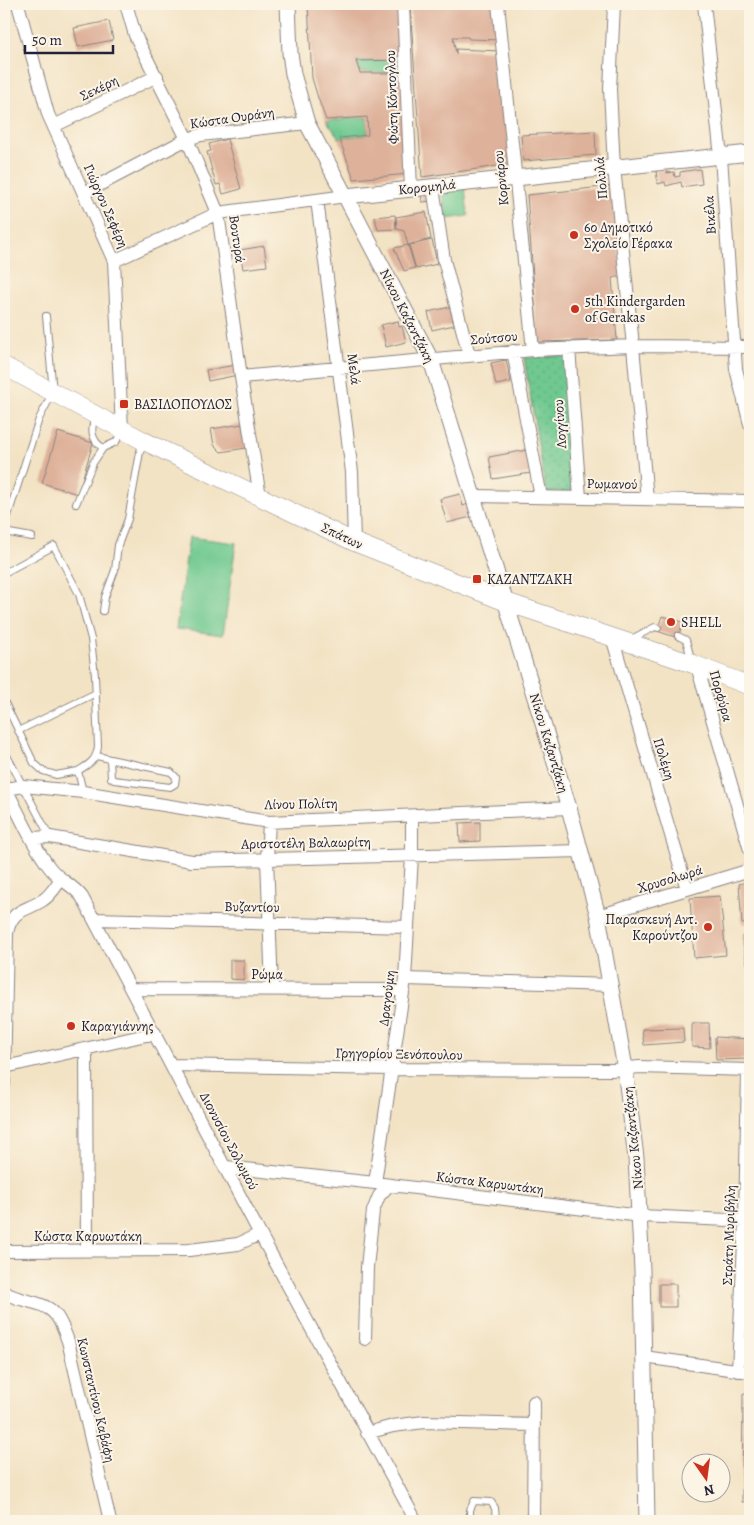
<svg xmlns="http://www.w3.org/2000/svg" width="754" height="1525" font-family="Alegreya,serif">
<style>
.grass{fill:#6fc990;stroke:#487666}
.park{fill:url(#park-dots);stroke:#487666}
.building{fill:#deb19a}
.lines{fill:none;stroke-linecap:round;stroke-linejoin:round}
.service-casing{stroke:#8a8280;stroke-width:8}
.minor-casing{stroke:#8a8280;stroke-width:14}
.tertiary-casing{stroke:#8a8280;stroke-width:17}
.secondary-casing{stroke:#8a8280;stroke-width:19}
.service{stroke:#fff;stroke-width:6}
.minor{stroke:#fff;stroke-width:12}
.tertiary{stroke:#fff;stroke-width:15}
.secondary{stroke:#fff;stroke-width:18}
.poi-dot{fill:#c8321e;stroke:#fcf5e5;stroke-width:2}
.labels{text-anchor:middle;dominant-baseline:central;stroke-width:4;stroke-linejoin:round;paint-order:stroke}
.street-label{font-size:14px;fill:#22223b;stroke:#fcf5e5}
.poi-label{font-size:14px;fill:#22223b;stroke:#fcf5e5;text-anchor:start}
</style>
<defs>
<pattern id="park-dots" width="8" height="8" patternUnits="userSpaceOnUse" patternTransform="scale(1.25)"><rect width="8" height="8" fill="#6fc990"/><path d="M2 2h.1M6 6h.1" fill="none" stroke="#60ac7d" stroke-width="1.8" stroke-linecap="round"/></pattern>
</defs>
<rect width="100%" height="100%" fill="#fcf5e5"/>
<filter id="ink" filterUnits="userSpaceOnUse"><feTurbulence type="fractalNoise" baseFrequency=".02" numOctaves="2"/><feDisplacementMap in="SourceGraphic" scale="10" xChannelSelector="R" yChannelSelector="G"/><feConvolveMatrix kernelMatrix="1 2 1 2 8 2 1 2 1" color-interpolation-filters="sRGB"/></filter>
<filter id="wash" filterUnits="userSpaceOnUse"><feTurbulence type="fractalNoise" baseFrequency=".0096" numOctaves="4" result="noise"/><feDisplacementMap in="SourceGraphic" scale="20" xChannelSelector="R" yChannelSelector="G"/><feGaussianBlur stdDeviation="1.12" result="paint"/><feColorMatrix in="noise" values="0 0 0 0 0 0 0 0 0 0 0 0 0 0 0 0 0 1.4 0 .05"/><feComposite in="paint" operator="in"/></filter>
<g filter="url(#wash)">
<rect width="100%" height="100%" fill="#f3e3c5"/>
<path class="grass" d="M402,60L404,73H361L356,61Z
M367,117L368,135L339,138L326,120Z
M465,188L468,216L446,219L442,191Z
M189,537L236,543L223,635L176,629Z"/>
<path class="park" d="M566,355L576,491L546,492L524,358Z"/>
<g id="blocks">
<path class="building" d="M308,4H401L402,60L356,61L360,73H404L409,174L354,179L339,138L368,135L367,117L326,120L318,98L312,78Z
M410,4H496L501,40L469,39L468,37H453L456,54V49L500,51L512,164L422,177Z
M109,21L113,40L78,47L74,28Z
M595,131L596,155L523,161L521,135Z
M227,139L241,189L223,194L220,184L216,185L207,152L211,151L209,144Z
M667,169V173L674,172L675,177L680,176V172L700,169L702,184L682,187L681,182L666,186L665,182L658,184L656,171Z
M612,186L622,276L612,278L617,340L538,342L527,195Z
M432,192L433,201L422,202L421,193Z
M426,212L431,239L408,245L404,231L397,229L396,217Z
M395,215L396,229L378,230L375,217Z
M432,240L437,264L416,269L409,245Z
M408,245L415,268L404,271L394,248Z
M264,246L267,266L243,269L240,250Z
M450,307L454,325L432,330L428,312Z
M398,321L399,327L402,326L406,342L386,347L381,325Z
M506,360L511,382L496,385L491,363Z
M236,365L238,375L208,381L206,370Z
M242,424L246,448L221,452L214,445L211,429Z
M58,432L93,443L78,494L42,483Z
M527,450L531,473L493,479L489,457Z
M460,494L463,506L468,504L471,517L447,523L440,499Z
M662,616L683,622L678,638L657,631Z
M480,822V841L460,842L459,823Z
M750,881V924H742L739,884Z
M720,896L726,955L694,958L690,898Z
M750,935V964H747L742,936Z
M230,960H244V980L230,979Z
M692,1023H709L710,1048L692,1047Z
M683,1028L684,1042L644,1045L642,1029Z
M715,1037L750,1039V1059L716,1060Z
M659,1284H676V1307H659Z
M743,1394H750V1501L742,1502Z"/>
</g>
</g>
<g filter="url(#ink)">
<use href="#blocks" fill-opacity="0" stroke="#8a8280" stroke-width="1"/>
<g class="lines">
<g class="service-casing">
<path id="service" d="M95,415C91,429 90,439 103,448L116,442L122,430
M76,504L93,463L103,448
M4,528L39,419L53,392L46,316
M4,532L32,537
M4,573L54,546L79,594L91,639L95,676L98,747C96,761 89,764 78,771
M103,611L105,597L115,570L118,545L128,519L142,441
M678,636L686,640L692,662
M629,640L655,627L658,628
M4,701L34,763L43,771L56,775L78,771L83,792
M18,731L96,693
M4,750L50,837
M97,756L110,759L111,778L114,780L170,787L175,784L176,777L171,772L110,759
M470,1521V1510L474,1501L491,1502L495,1508L496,1521"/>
</g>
<g class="minor-casing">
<path id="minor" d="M18,4L48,114L114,261L122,429
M126,4L135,35L187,139L218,213L241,377L260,497
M403,4L411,189
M498,4L533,350
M614,4L610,89L614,168L632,336L647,499
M704,4L721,157L736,369L750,424
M54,126L157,76
M433,187L444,260L469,355
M84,193L187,139L201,135L307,123
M317,200L352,472L354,542
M114,261L218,213L346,196
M569,348L580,498
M513,351L541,497
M241,377L533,350L633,346L750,347
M474,496L750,501
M612,637L687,889
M697,666L750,850
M4,785C18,811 32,845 50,868C59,880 73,885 82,897L260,1234L416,1521
M6,789L24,786L83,792L269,822L569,808
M269,822L267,859L272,989
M32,838L50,837L192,861L582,851
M598,916L750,870
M94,919L408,927
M405,979L611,985
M131,989L404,990
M86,1049L87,1250
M171,1065L392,1069L613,1070L639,1067L750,1070
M5,1067L155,1033
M4,1084L7,933C12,908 25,912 43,900C51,895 56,886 61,879
M226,1167L375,1183L640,1216L750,1221
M375,1183L405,979L412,856V816
M4,1251L189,1250L238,1244L260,1234
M4,1292C18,1302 42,1300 54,1313C61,1320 64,1331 68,1341L110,1521
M365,1339L367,1267L373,1211L379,1196L389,1185
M644,1357L750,1372
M738,1371L745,1221L748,1070
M367,1433L393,1426L424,1422L534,1425
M533,1521L534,1402"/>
</g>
<g class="tertiary-casing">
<path id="tertiary" d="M288,4L290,53L293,74L307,123L431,360L569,808L598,916L625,1068L636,1158L642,1270L647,1521
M346,196L750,153"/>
</g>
<g class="secondary-casing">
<path id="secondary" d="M4,366L142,440L354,542L506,602L693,664L750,686"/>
</g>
<use href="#service" class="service"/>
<use href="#minor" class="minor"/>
<use href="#tertiary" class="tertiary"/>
<use href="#secondary" class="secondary"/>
</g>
</g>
<g class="poi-dot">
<circle cx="574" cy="235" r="5"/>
<circle cx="575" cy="309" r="5"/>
<rect x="119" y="399" width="10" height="10" rx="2.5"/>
<rect x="472" y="574" width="10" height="10" rx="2.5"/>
<circle cx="671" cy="622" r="5"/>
<circle cx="708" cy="927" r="5"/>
<circle cx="71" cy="1026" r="5"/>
</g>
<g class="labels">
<g class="street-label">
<text transform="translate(99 88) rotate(-26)">Σεκέρη</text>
<text transform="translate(392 97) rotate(-92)">Φώτη Κόντογλου</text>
<text transform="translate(232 118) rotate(-8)">Κώστα Ουράνη</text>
<text transform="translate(501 178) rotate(-96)">Κορνάρου</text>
<text transform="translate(601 178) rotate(-95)">Πολυλά</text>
<text transform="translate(427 187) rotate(-6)">Κορομηλά</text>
<text transform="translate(106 206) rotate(66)">Γιώργου Σεφέρη</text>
<text transform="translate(710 215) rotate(-94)">Βικέλα</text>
<text transform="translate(237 239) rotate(82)">Βουτυρά</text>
<text transform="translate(407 316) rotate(63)">Νίκου Καζαντζάκη</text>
<text transform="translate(494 338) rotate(-5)">Σούτσου</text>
<text transform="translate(354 369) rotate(83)">Μελά</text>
<text transform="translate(560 424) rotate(-94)">Λογγίνου</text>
<text transform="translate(612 484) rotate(1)">Ρωμανού</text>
<text transform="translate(342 536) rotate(25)">Σπάτων</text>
<text transform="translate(721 696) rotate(74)">Πορφύρα</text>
<text transform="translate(549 743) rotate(73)">Νίκου Καζαντζάκη</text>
<text transform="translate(664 759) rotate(73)">Πολέμη</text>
<text transform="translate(301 804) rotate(-1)">Λίνου Πολίτη</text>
<text transform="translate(306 843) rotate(-1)">Αριστοτέλη Βαλαωρίτη</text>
<text transform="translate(670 879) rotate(-17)">Χρυσολωρά</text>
<text transform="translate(252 907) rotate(1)">Βυζαντίου</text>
<text x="267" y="974">Ρώμα</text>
<text transform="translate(387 998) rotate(-83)">Δραγούμη</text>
<text transform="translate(399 1054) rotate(1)">Γρηγορίου Ξενόπουλου</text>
<text transform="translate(633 1138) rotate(-96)">Νίκου Καζαντζάκη</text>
<text transform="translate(229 1141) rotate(62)">Διονυσίου Σολωμού</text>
<text transform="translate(490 1183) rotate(7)">Κώστα Καρυωτάκη</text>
<text transform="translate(729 1235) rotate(-88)">Στράτη Μυριβήλη</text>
<text x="88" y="1236">Κώστα Καρυωτάκη</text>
<text transform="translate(96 1400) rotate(77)">Κωνσταντίνου Καβάφη</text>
</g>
<g class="poi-label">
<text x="584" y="227">6ο Δημοτικό<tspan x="584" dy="16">Σχολείο Γέρακα</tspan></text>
<text x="585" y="301">5th Kindergarden<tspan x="585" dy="16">of Gerakas</tspan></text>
<text x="134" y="404">ΒΑΣΙΛΟΠΟΥΛΟΣ</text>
<text x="487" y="579">ΚΑΖΑΝΤΖΑΚΗ</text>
<text x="681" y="622">SHELL</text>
<text x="698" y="919" text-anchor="end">Παρασκευή Αντ.<tspan x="698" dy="16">Καρούντζου</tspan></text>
<text x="81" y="1026">Καραγιάννης</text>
</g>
</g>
<rect width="754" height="1525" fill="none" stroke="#fcf5e5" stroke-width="20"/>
<g transform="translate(706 1478) rotate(166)"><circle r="24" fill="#fcf5e5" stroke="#a5a1a1"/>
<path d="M0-4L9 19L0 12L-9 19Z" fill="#c8321e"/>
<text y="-8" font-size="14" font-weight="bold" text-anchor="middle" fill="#22223b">N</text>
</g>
<path d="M25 45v8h88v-8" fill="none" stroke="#22223b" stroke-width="2.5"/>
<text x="32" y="45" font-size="15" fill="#22223b" stroke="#fcf5e5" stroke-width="4" paint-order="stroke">50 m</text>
</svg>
